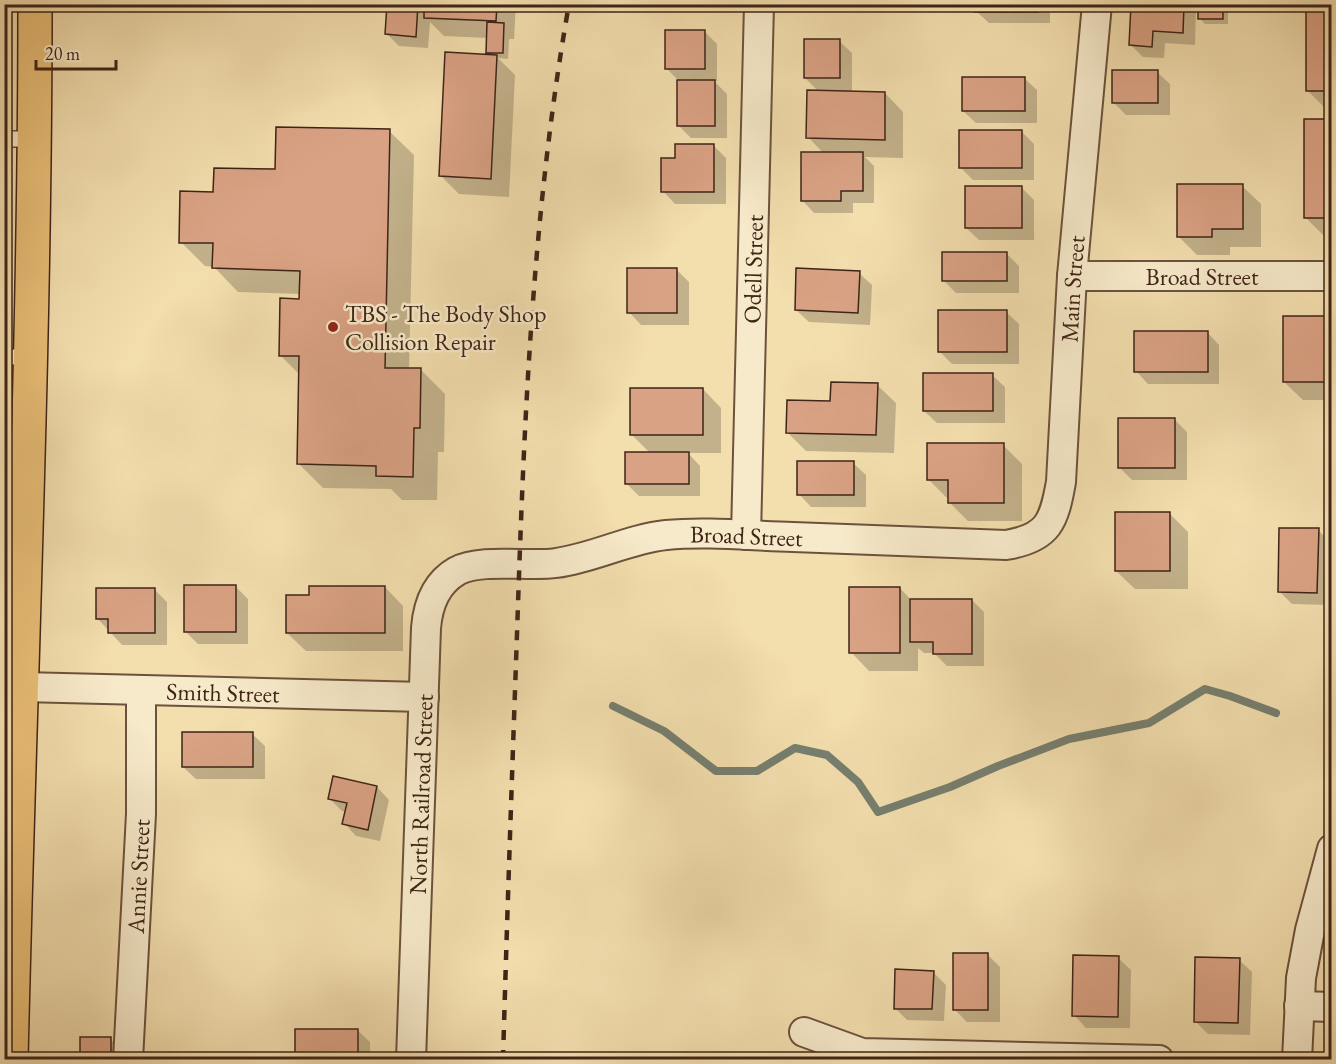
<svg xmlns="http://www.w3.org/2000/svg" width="1336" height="1064" font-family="'EB Garamond',serif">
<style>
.shadow{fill:#0003}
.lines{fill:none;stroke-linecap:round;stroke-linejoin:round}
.stream{stroke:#767f6f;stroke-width:8}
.building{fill:#daa284;stroke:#3f2417;stroke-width:1.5}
.lane-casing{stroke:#6c523d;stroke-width:18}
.street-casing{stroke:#6c523d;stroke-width:32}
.primary-casing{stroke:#3f2417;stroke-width:36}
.lane{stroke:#f7eaca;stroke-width:15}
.street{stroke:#f7eaca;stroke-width:28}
.primary{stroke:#eabf77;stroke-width:33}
.rail{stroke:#3f2417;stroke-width:4.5;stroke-dasharray:10 10;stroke-linecap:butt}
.poi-dot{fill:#8f2418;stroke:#f7eaca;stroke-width:2}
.labels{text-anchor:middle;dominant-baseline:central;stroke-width:5;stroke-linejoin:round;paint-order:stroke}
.street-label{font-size:24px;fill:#3f2417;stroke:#f7eaca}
.poi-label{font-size:24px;fill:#3f2417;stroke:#f7eaca;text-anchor:start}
</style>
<rect width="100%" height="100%" fill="#f3deae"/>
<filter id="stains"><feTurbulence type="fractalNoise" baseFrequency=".00333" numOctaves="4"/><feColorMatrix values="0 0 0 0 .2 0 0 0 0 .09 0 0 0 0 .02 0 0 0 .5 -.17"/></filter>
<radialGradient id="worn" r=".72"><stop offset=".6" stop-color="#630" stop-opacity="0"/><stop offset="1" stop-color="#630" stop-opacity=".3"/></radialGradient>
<path class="shadow" d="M389,4H516L514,39H509L508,59L498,58L515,75L509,197L459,194L440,175L491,56L487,52L488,38L444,36L430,22L428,48L399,46L387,34Z
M686,4H721V10H691Z
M796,4H879V10L800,9Z
M976,4H1050V23H989L976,11Z
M1133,4H1228V24H1205L1199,18V10H1196L1195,45L1165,43L1164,58L1143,57L1131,45Z
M1332,4V109H1326L1307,90Z
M705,32L717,44V81H714L727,94V138H691L679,126V81L667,69Z
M839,41L852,53V92L885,93L903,112V158L865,157L874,166V203H853V213H814L802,200L824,154L808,137L819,92L805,78Z
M1157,72L1170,84V115H1126L1114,103Z
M1024,78L1037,90V123H976L963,111Z
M1332,121V236H1324L1305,217Z
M389,131L414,155L409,370H421L445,394L444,452H438L437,500H402L391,489L323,488L298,463L300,375L280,355L301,300V294L238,292L214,267L205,266L181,242L215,194Z
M1021,131L1034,144V180H973L960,167Z
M714,146L726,158V204H675L663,191Z
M1242,186L1261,204V247H1230V255H1197L1179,237Z
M1021,187L1034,200V240H979L966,228Z
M1006,253L1019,266V293H956L943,280Z
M677,270L689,282V325H641L629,312Z
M859,273L872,285L870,325L809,322L796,310Z
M1006,312L1019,324V364H952L939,351Z
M1332,317V400H1303L1284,382Z
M1207,332L1219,345V384H1148L1136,371Z
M992,375L1005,387V423H937L924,411Z
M877,385L896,403L894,453L806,451L788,433Z
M703,389L721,408V453H688L700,466V496H639L627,484L651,454L632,435Z
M1175,420L1187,432V480H1132L1119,467Z
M1003,445L1022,464V521H968L949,502V498H947L928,479Z
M853,463L866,475V507H811L799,494Z
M1169,513L1188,532V589H1135L1116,571Z
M1318,530L1330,542L1329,605L1292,604L1280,592Z
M235,586L248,599V644H198L185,631Z
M385,587L403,606V651H306L287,633Z
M900,588L911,600H972L984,612V666H947L934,653H924L918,648V671H869L851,652Z
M154,589L167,602V645H122L97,618Z
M252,734L265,746V779H196L183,767Z
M377,787L389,800L380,841L356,836L344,823L347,812L342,811L329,798Z
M988,955L1000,967V1022H967L955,1010Z
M1118,958L1131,970L1130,1028H1086L1074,1015Z
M1239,960L1252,972L1250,1035L1208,1034L1195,1021Z
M933,972L946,985L944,1021L907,1020L895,1008Z
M357,1030L370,1042V1060H296Z
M110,1039L123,1051V1060H81Z"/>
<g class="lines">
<path class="stream" d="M613,706L664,731L716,771H757L795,748L827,755L858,782L878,812L950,787L998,766L1069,739L1149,723L1205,689L1230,696L1276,713"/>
</g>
<path class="building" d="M387,4H418L416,37L385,34Z
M424,4H497L496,21L424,18Z
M975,4H1038V12H975Z
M1131,4H1184L1183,33L1153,31L1152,47L1129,45Z
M1198,4H1223V19H1198Z
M1306,4H1332V91H1306Z
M487,22L504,23L503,53H486Z
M665,30H705V69H665Z
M804,39H840V78H804Z
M445,52L497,55L491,179L439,176Z
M1112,70H1158V103H1112Z
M962,77H1025V111H962Z
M677,80H715V126H677Z
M807,90L885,92V140L806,138Z
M1304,119H1332V218H1304Z
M276,127L390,129L385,368H421L420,428H414L413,477L376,476V466L297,464L299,356H279L280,298L299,299L300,271L212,268L213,243H179L180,191L213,192L214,168L275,169Z
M959,130H1022V168H959Z
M675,144H714V192H661V158H675Z
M801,152H863V191H841V201H801Z
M1177,184H1243V229H1212V237H1177Z
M965,186H1022V228H965Z
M942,252H1007V281H942Z
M627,268H677V313H627Z
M796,268L860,271L858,313L795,310Z
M938,310H1007V352H938Z
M1283,316H1332V382H1283Z
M1134,331H1208V372H1134Z
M923,373H993V411H923Z
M831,382L878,383L876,435L786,433L787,400L830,401Z
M630,388H703V435H630Z
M1118,418H1175V468H1118Z
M927,443H1004V503H948V480H927Z
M625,452H689V484H625Z
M797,461H854V495H797Z
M1115,512H1170V571H1115Z
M1279,528H1319L1317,593L1278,592Z
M184,585H236V632H184Z
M309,586H385V633H286V595H309Z
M849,587H900V653H849Z
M96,588H155V633H108V619H96Z
M910,599H972V654H933V642H910Z
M182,732H253V767H182Z
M333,776L377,786L368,830L342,824L347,803L328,799Z
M953,953H988V1010H953Z
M1073,955L1119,956L1118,1017L1072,1016Z
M1195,957L1240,958L1238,1023L1194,1022Z
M895,969L934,971L932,1009H894Z
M295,1029H358V1060H295Z
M80,1037H111V1060H80Z"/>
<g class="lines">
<g class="lane-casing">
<path id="lane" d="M4,139H35
M4,357H30"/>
</g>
<g class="street-casing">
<g id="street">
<path id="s1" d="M1072,276H1332"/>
<path id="s2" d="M746,535L759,4"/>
<path id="s3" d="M22,687L424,697"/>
<path d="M1299,1006L1332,1007"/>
<path d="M804,1032L862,1053L1159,1060"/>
<path id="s4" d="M128,1060L141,814V690"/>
<path id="s5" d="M411,1060L426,628C428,604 436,583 457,571C481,558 529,567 556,563C594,558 628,539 666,535C708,531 751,536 793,537C864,540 935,542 1006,545C1049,538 1054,521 1061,482L1072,276L1097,4"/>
<path d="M1297,1060L1301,978L1310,930L1332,849"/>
</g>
</g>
<g class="primary-casing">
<path id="primary" d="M11,1060C19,708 35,356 35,4"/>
</g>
<use href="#lane" class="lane"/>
<use href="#street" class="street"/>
<use href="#primary" class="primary"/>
<path class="rail" d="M503,1060C507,918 512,776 517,634C524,424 532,213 569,4"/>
</g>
<circle class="poi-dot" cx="333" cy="327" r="6"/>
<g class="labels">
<g class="street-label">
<text stroke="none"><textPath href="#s2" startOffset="266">Odell Street</textPath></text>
<text stroke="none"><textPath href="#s1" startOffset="130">Broad Street</textPath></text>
<text stroke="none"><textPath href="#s5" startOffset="1340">Main Street</textPath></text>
<text stroke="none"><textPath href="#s5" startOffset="794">Broad Street</textPath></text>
<text stroke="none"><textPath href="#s3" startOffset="201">Smith Street</textPath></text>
<text stroke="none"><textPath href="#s5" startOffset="266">North Railroad Street</textPath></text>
<text stroke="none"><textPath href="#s4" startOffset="184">Annie Street</textPath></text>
</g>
<g class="poi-label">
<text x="345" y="313">TBS - The Body Shop<tspan x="345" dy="28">Collision Repair</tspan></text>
</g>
</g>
<rect width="1336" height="1064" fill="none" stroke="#f3deae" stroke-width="24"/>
<rect x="6" y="6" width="1324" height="1052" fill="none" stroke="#3f2417" stroke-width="3"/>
<rect x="12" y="12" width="1312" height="1040" fill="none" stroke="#3f2417" stroke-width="1.5"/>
<path d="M36 60v9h80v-9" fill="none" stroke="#3f2417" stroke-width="3"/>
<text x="45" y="60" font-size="18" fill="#3f2417" stroke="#f7eaca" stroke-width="4.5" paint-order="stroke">20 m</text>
<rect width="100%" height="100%" filter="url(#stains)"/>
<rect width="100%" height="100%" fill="url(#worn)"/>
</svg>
